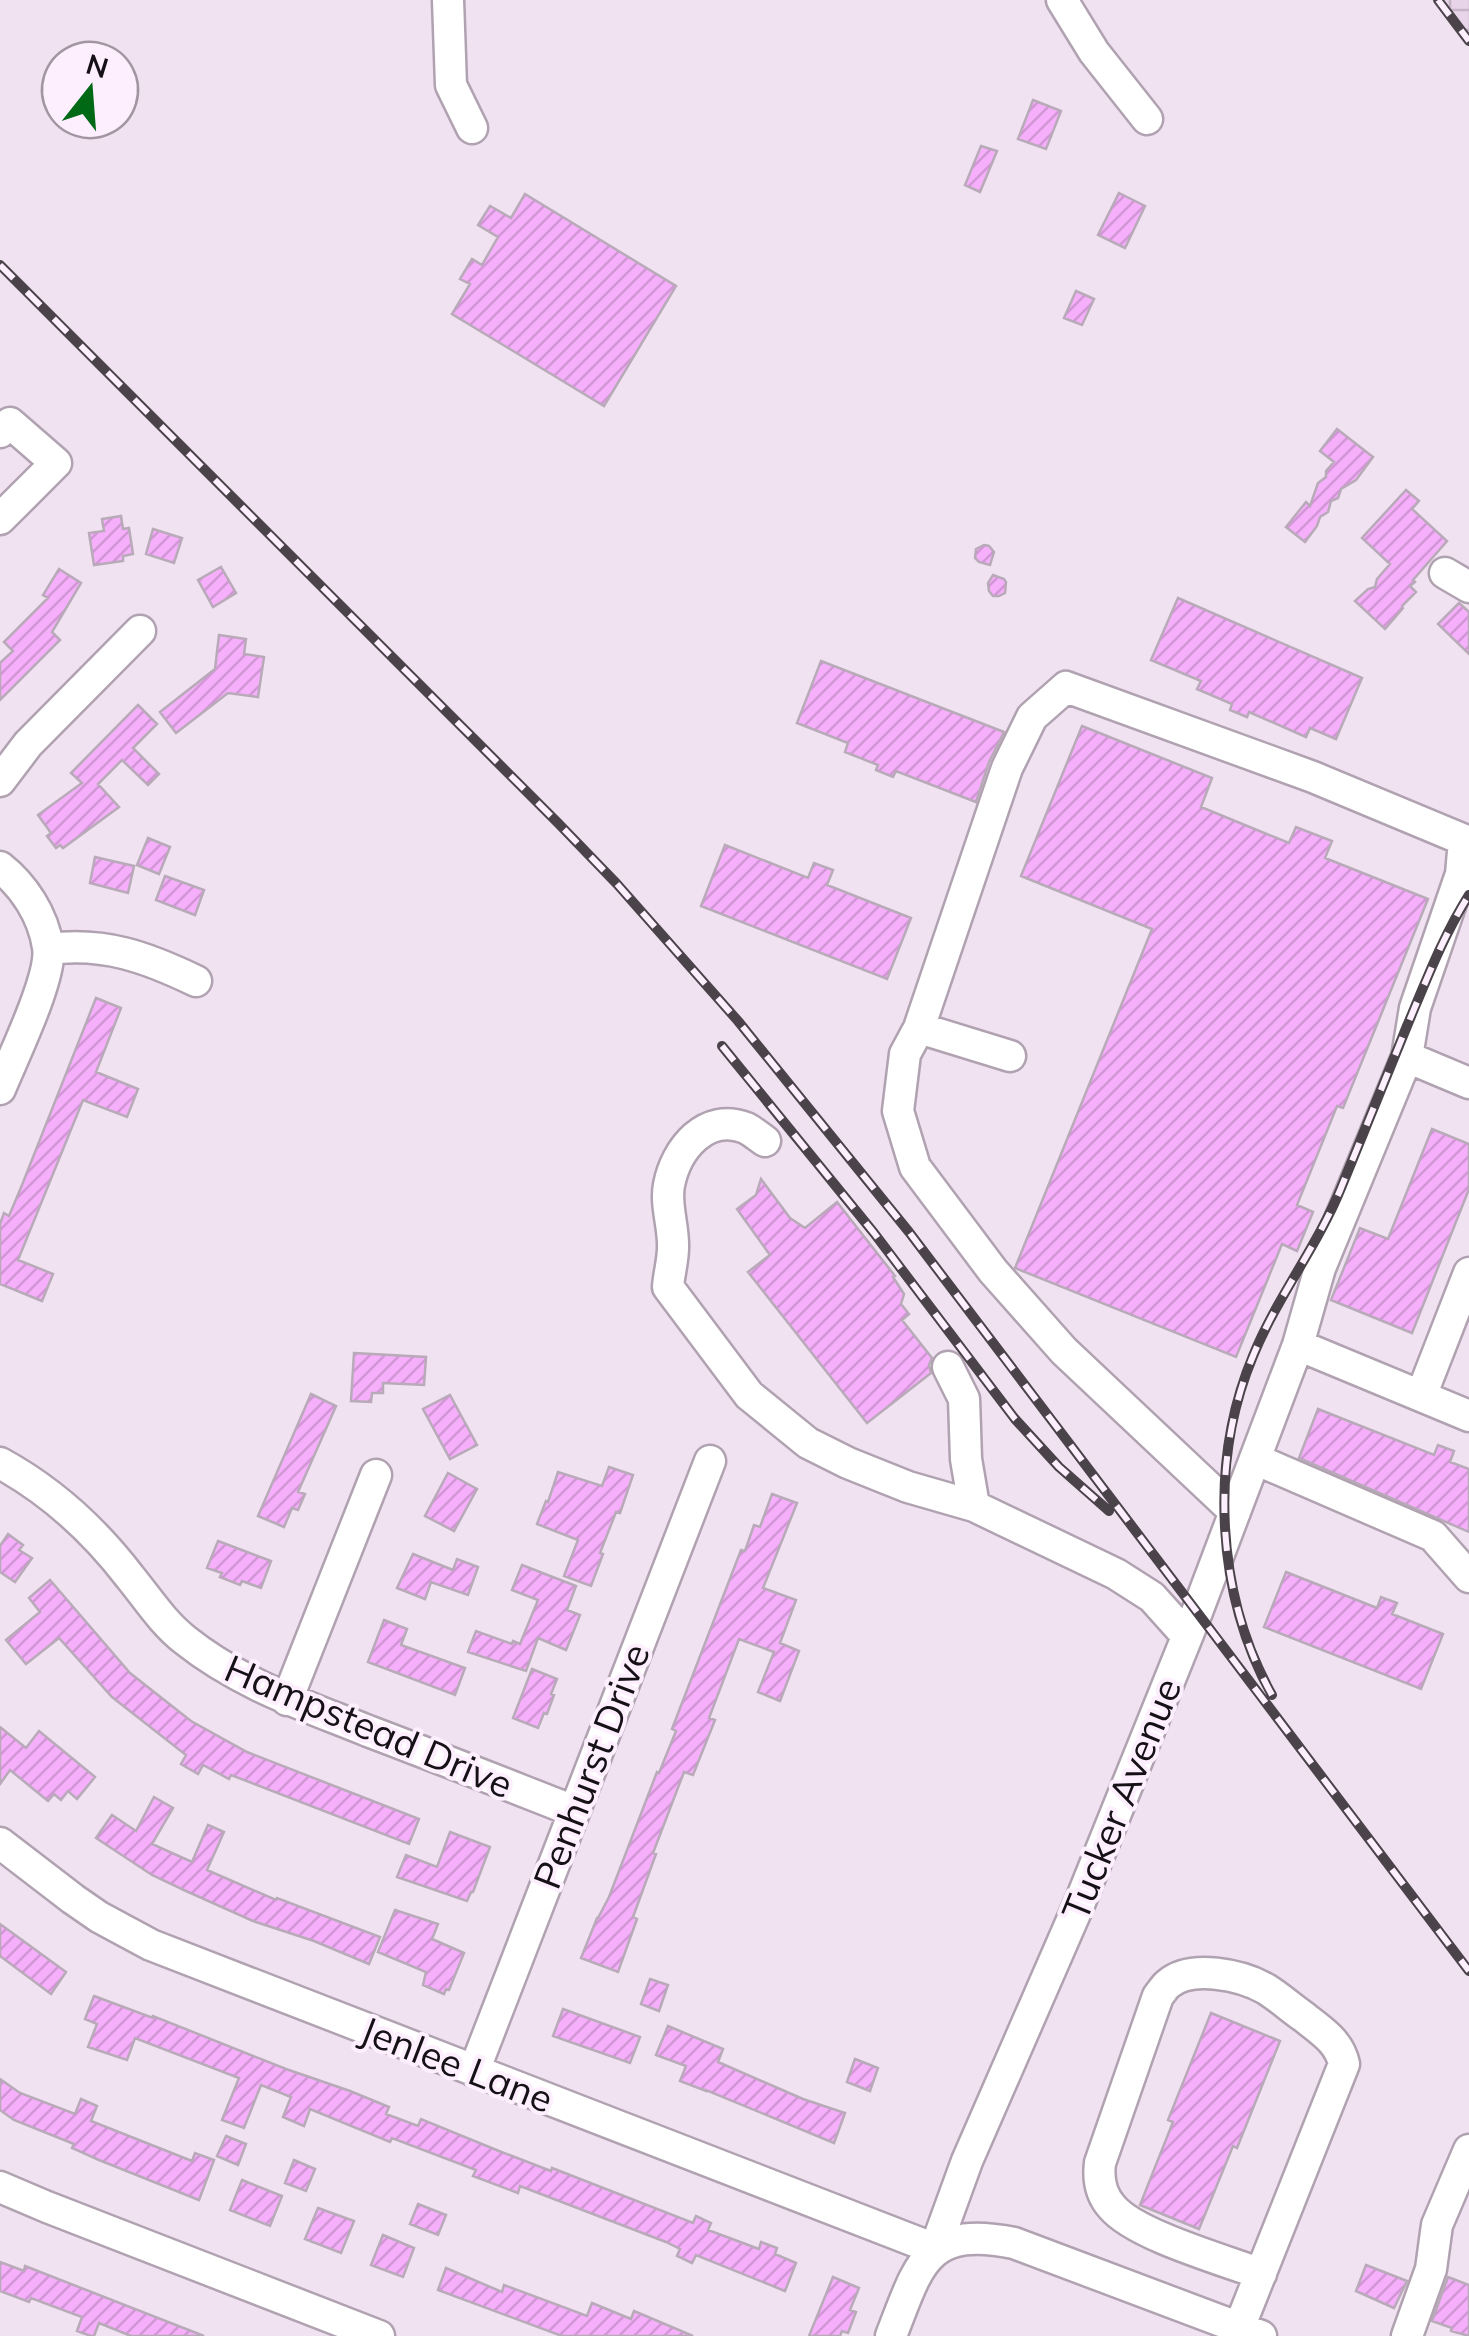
<svg xmlns="http://www.w3.org/2000/svg" width="1469" height="2336" font-family="Mulish,sans-serif">
<style>
.industrial{fill:url(#industrial-grid)}
.building{fill:url(#building-hatch);stroke:#b8aab8;stroke-width:2.5}
.lines{fill:none;stroke-linecap:round;stroke-linejoin:round}
.minor-casing{stroke:#b0a2b0;stroke-width:35}
.minor{stroke:#fff;stroke-width:30}
.rail-casing{stroke:#4a434a;stroke-width:10}
.rail{stroke:#feefff;stroke-width:6;stroke-dasharray:19;stroke-linecap:butt}
.labels{text-anchor:middle;dominant-baseline:central;stroke-width:8;stroke-linejoin:round;paint-order:stroke}
.street-label{font-size:38px;fill:#151116;stroke:#feefff}
</style>
<defs>
<pattern id="industrial-grid" width="8" height="8" patternUnits="userSpaceOnUse" patternTransform="scale(2.5)"><rect width="8" height="8" fill="#e8d4e9"/><path d="M0 4h8M4 0v8" fill="none" stroke="#c6b5c7"/></pattern>
<pattern id="building-hatch" width="6" height="6" patternUnits="userSpaceOnUse" patternTransform="scale(2.5)"><rect width="6" height="6" fill="#f6b0fb"/><path d="M-1 1l2-2M0 6l6-6M5 7l2-2" fill="none" stroke="#d296d6"/></pattern>
</defs>
<rect width="100%" height="100%" fill="#f1e2f1"/>
<path class="industrial" d="M1438,0H1469V41Z"/>
<path class="building" d="M1033,100L1061,111L1046,149L1018,139Z
M981,146L997,151L980,192L965,185Z
M1119,193L1145,206L1125,248L1098,235Z
M525,194L676,286L604,406L452,314L470,284L460,279L472,259L482,265L498,237L478,225L490,206L511,218Z
M1076,291L1094,299L1082,325L1064,318Z
M1337,429L1373,457L1356,480L1341,489L1338,498L1331,501L1328,512L1320,517L1317,526L1305,542L1286,527L1306,502L1310,506L1318,483L1326,477V471L1334,462L1320,451Z
M1406,490L1419,501L1412,509L1447,541L1413,580L1415,582L1410,586L1416,592L1402,606L1403,608L1385,629L1355,601L1368,589L1375,587L1377,579L1390,564L1362,538Z
M121,516L123,529L129,528L133,554L123,556V561L94,565L89,533L104,531L102,519Z
M153,529L182,538L174,563L146,554Z
M984,545L989,546L994,552L990,565L979,562L975,558L976,549Z
M221,567L236,593L213,607L198,580Z
M59,569L81,583L52,632L60,640L0,700V663L13,651L4,642L48,598L43,595Z
M993,575L1004,579L1006,582L1005,593L999,596H993L989,591L988,583Z
M1178,598L1362,678L1336,739L1310,728L1306,737L1249,712L1247,717L1230,710L1232,704L1197,689L1201,681L1151,660Z
M1459,603L1469,612V654L1438,624Z
M219,635L246,639L244,654L264,657L258,697L228,693L176,733L160,712L215,669Z
M821,661L1004,732L989,762L976,802L896,771L893,777L876,770L878,765L845,752L848,743L797,723Z
M138,705L157,724L133,748L159,774L148,785L122,760L98,784L119,807L63,848L60,845L56,848L47,836L51,833L38,815L82,783L71,773Z
M1082,726L1212,778L1201,807L1289,843L1296,827L1332,841L1325,858L1428,899L1343,1108L1337,1106L1297,1205L1313,1212L1297,1251L1282,1244L1236,1357L1015,1268L1152,929L1021,876Z
M148,838L170,847L159,874L137,865Z
M725,845L808,878L814,863L833,870L827,885L911,918L887,979L701,906Z
M95,857L134,866L128,893L90,883Z
M165,876L204,890L195,915L156,900Z
M96,998L121,1008L96,1072L138,1089L127,1117L83,1100L18,1260L53,1274L42,1301L0,1284V1224L4,1213L9,1216L22,1185Z
M1432,1129L1469,1144V1189L1412,1333L1331,1300L1360,1228L1388,1239Z
M761,1179L790,1218L805,1228L837,1202L895,1276L893,1277L904,1294L901,1304L909,1314L902,1320L932,1358L929,1365L931,1373L867,1423L748,1272L770,1255L737,1209L756,1195Z
M354,1353L426,1357L424,1385L383,1383V1393H372L371,1402L351,1401Z
M311,1394L336,1406L298,1492L305,1494L298,1510L292,1508L284,1527L258,1516Z
M450,1395L477,1445L450,1459L423,1409Z
M1318,1409L1434,1455L1438,1445L1454,1451L1450,1462L1469,1469V1532L1299,1458Z
M609,1467L633,1475L620,1513L616,1512L600,1553L603,1554L591,1586L564,1576L578,1540L537,1524L546,1501L548,1502L558,1472L602,1486Z
M448,1473L477,1489L454,1531L425,1516Z
M772,1494L797,1503L763,1588L796,1600L780,1643L799,1651L780,1701L758,1692L774,1652L739,1639L709,1718L715,1720L693,1775L684,1772L653,1853L656,1854L633,1917L637,1919L618,1972L581,1958L597,1918H598L609,1897L657,1772L659,1773L676,1731L672,1729L741,1550L745,1551L754,1525L760,1527Z
M8,1534L23,1545L19,1550L32,1558L15,1582L0,1572V1546Z
M218,1541L271,1561L261,1588L242,1581L240,1585L220,1577L222,1573L207,1568Z
M413,1554L453,1570L457,1559L478,1567L468,1595L431,1582L425,1599L397,1588Z
M522,1565L576,1586L567,1610L580,1615L566,1650L538,1638L526,1671L468,1652L476,1631L512,1644L513,1641L520,1644L538,1600L512,1590Z
M1286,1572L1377,1608L1381,1597L1397,1603L1392,1614L1443,1634L1421,1689L1264,1627Z
M50,1580L130,1673L191,1721L247,1752L419,1819L409,1844L231,1775L229,1779L203,1765L198,1774L181,1764L186,1755L112,1697L59,1638L26,1664L6,1640L40,1612L29,1598Z
M384,1620L407,1629L401,1645L465,1668L455,1695L368,1662Z
M532,1669L557,1679L551,1694L554,1695L547,1714L544,1713L538,1728L513,1718Z
M0,1727L26,1748L39,1731L95,1777L77,1799L68,1791L61,1800L54,1794L48,1801L10,1770L0,1784Z
M154,1797L173,1808L152,1844L192,1862L208,1825L224,1832L207,1870L276,1900L277,1898L380,1937L369,1964L314,1941L253,1921L186,1891L152,1875L96,1838L112,1815L136,1831Z
M450,1832L490,1847L473,1892H471L467,1901L397,1877L406,1855L437,1867Z
M395,1910L438,1924L432,1939L464,1953L449,1990L446,1989L444,1994L423,1985L426,1972L378,1952Z
M0,1924L66,1972L51,1994L0,1956Z
M650,1979L668,1985L659,2011L641,2004Z
M94,1996L153,2018V2016L286,2069L350,2091L389,2107L386,2114L418,2126L421,2119L499,2151L551,2171L552,2168L693,2223L696,2216L711,2223L708,2230L759,2249L761,2242L777,2248L775,2254L796,2263L785,2291L696,2255L692,2263L677,2256L680,2249L666,2242L520,2186L518,2193L473,2176L476,2170L392,2138L390,2142L310,2109L304,2126L283,2117L291,2097L261,2085L244,2128L222,2120L239,2078L135,2038L127,2060L88,2047L97,2024L85,2019Z
M563,2009L640,2037L630,2063L553,2036Z
M1211,2013L1280,2041L1237,2148L1233,2146L1199,2229L1140,2205L1173,2122L1168,2120Z
M668,2026L723,2049L718,2062L803,2099L845,2113L834,2143L706,2090V2091L680,2081L686,2066L656,2055Z
M855,2059L878,2068L870,2091L847,2082Z
M0,2079L20,2093L75,2114L81,2099L97,2106L91,2121L192,2161L195,2153L214,2160L199,2200L99,2160L72,2148L74,2144L14,2120L0,2110Z
M226,2136L246,2144L238,2165L217,2156Z
M294,2160L315,2169L306,2191L285,2183Z
M242,2180L282,2196L270,2226L230,2210Z
M418,2204L446,2215L438,2235L410,2224Z
M318,2208L354,2221L341,2253L305,2239Z
M383,2235L414,2248L403,2277L371,2265Z
M0,2262L24,2271L25,2266L204,2336H131L99,2323L94,2336H91L77,2331L82,2317L31,2298L29,2302L0,2291Z
M1366,2265L1407,2281L1394,2308L1356,2291Z
M446,2268L502,2292L504,2285L587,2316L592,2303L631,2319L634,2311L693,2336H562L438,2290Z
M833,2277L859,2288L850,2310L856,2312L848,2333L842,2331L840,2336H809Z
M1448,2277L1469,2285V2336L1451,2331L1452,2328L1432,2321Z"/>
<g class="lines">
<g class="minor-casing">
<path id="minor" d="M448,0L451,85L472,128
M1062,0L1094,52L1147,119
M0,432L10,423L56,463L0,519
M1445,573L1469,587
M0,781L28,744L140,631
M0,867C24,886 43,915 48,947C53,976 12,1059 0,1089
M49,949C105,942 146,957 196,981
M919,1028L1010,1056
M765,1141C759,1137 752,1131 746,1128C706,1112 676,1149 669,1185C665,1205 674,1227 673,1248C673,1260 669,1274 668,1287L749,1395L808,1443L848,1463L908,1487L974,1506L1116,1574L1152,1597L1187,1636
M1298,1345L1469,1416
M948,1367L964,1399L966,1459L974,1506
M1421,1396L1469,1273
M1255,1459L1433,1536L1469,1577
M0,1463C53,1492 94,1530 130,1577C148,1599 163,1623 185,1640C240,1684 304,1705 368,1731C437,1757 505,1784 574,1811
M1235,1512L1064,1351L993,1271L915,1167L898,1111L905,1054L919,1028L1007,768L1032,717L1066,687L1313,777L1464,840L1461,874L1415,1008L1407,1057
M287,1700L376,1475
M0,1843L73,1899L99,1917L151,1945L935,2249L967,2161L1080,1902L1197,1612L1298,1345L1320,1268L1407,1057L1469,1083
M474,2071L710,1461
M0,2187L47,2207L379,2336
M1239,2328L1344,2064C1339,2041 1321,2031 1304,2017C1291,2008 1279,1997 1266,1989C1242,1975 1191,1964 1168,1984C1167,1984 1159,1995 1158,1996L1100,2163C1098,2179 1101,2195 1112,2207C1135,2235 1224,2260 1261,2274
M891,2336C919,2265 925,2225 1014,2243L1261,2336
M1407,2336L1431,2269L1437,2225L1469,2150"/>
</g>
<use href="#minor" class="minor"/>
<g class="rail-casing">
<path id="rail" d="M1438,0L1469,41
M0,265L558,823L617,884L738,1021L909,1232L1469,1971
M722,1046L874,1233L1015,1419L1059,1467L1109,1511
M1272,1695C1216,1595 1209,1461 1253,1356C1277,1297 1317,1247 1341,1188C1363,1134 1385,1080 1407,1026C1426,981 1443,936 1469,895"/>
</g>
<use href="#rail" class="rail"/>
</g>
<g class="labels">
<g class="street-label">
<text transform="translate(369 1726) rotate(23)">Hampstead Drive</text>
<text transform="translate(591 1766) rotate(-69)">Penhurst Drive</text>
<text transform="translate(1121 1799) rotate(-68)">Tucker Avenue</text>
<text transform="translate(457 2064) rotate(21)">Jenlee Lane</text>
</g>
</g>
<g transform="translate(90 90) rotate(17)"><circle r="48" fill="#feefff" stroke="#a196a2" stroke-width="2.5"/>
<path d="M0-8L18 38L0 25L-18 38Z" fill="#006916"/>
<text y="-15" font-size="28" font-weight="bold" text-anchor="middle" fill="#151116">N</text>
</g>
</svg>
